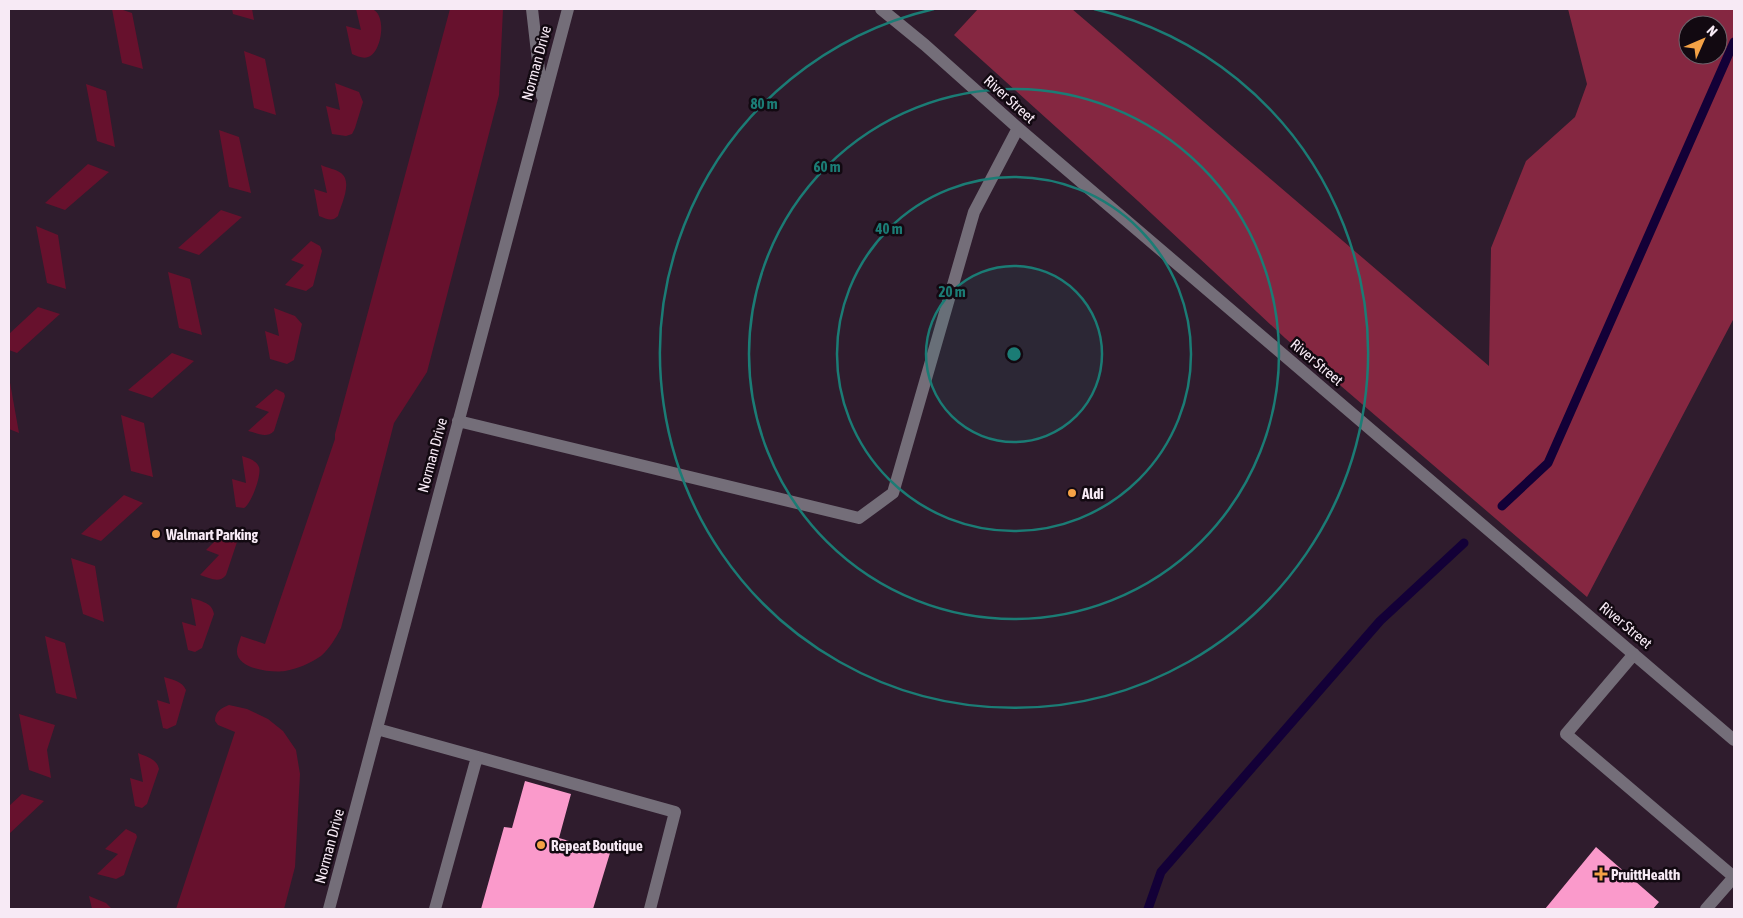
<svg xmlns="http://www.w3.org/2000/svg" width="1743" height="918" font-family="'Asap Condensed',sans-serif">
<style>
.green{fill:#67112d}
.forest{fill:#852741;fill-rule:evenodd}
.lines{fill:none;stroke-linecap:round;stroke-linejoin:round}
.stream{stroke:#130037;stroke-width:9}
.building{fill:#fa9acb}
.minor{stroke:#746e79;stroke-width:12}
.ring{fill:none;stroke:#1b7c75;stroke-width:2.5}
.poi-dot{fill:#f5a246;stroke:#120911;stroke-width:2}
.labels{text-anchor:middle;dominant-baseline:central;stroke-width:5;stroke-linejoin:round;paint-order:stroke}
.street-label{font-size:15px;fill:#f7eaf5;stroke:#120911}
.poi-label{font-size:15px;font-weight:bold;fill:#f7eaf5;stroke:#120911;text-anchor:start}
.centre{fill:#1b7c75;stroke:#120911;stroke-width:2.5}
.ring-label{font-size:15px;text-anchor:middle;font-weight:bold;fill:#1b7c75;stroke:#120911;stroke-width:5;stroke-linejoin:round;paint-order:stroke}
</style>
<rect width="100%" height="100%" fill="#2f1c2d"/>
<path class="green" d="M112,9H120L132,13L143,69L122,63Z
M232,9H252L254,20L233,14Z
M356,9C361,9 368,8 372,9C388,15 381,54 368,57C363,59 357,56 352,54L346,26L361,30Z
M450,9H503L499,95L427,372L394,423L341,628C335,639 330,648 321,656C311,663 297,669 285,671C272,673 236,669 237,651C237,646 240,640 241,636L265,644L335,439V434Z
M244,51L265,59L276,115L254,108Z
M335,83L359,92L363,102L355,128L352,134L346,136L332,134L326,106L340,110Z
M86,84L106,91L115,147L97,141Z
M219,130L239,137L251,193L229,187Z
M88,164L109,172L65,210L45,203Z
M321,165C327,168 336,169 341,173C353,182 341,205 338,216C332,222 327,219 319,216L314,189L327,193Z
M221,210L242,217L199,255L178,248Z
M36,226L58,235L66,289L47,283Z
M311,241L320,246L322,251L313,286L306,291L285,285L304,265L291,260Z
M168,272L190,279L202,335L179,328Z
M38,307L60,314L17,353L9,350V334Z
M274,308L295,316L302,324L294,360L287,364L270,359L265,331L279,336Z
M172,353L194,361L152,398L128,390Z
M9,377L19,433L9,429Z
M276,389L284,393L285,396L274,431C266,439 258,433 248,431L269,412L255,407Z
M121,415L144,423L153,477L131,471Z
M242,456C248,458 256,460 259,467C262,475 251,504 244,508L236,507L232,479L246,483Z
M124,495L143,503L101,541L81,534Z
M225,531L235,534L237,542L226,575C219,584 210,578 200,575L219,555L206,550Z
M71,558L95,566L104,622L83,614Z
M191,598C200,601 212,602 214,614L202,648L195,652L188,650L182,622L196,626Z
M45,636L65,643L77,699L56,693Z
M164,677C173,680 182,681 186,690L176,725L167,729L163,728L157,700L170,704Z
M229,705L247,709L268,719L283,731L296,750L300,774L295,867L284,909H176L235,732L218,725L215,721C215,712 221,708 229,705Z
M19,714L55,725L47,750L51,778L29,770Z
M138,753C147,757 157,759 159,769L147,804L142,808L135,806L130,778L143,782Z
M22,794L44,801L9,834V806Z
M126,829L136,834L137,837L124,875L116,879L97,874L118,854L105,849Z
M89,896L106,903L112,909H92Z"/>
<path class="forest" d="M978,9H1072L1489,366L1491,248L1526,161L1575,117L1587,84L1568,9H1734V318L1587,597L1285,338L1138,201L954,35ZM1688,25H1718V55H1688Z"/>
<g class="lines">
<path class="stream" d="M1502,506L1548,463L1734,42
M1148,909L1161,872L1380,621L1464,543"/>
</g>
<path class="building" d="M525,781L571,794L559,838L610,853L593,909H481L504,827L512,828Z
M1596,847L1659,902L1653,909H1545Z"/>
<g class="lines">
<path class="minor" d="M532,9L542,96
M881,9L925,45L1018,128L1734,740
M458,421L859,518L893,493L974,212L1018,128
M1634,654L1566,734L1734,877
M377,729L675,812L650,909
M329,909L568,9
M435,909L477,757
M1706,909L1734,877"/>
</g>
<circle cx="1014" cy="354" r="88" fill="#1b7c75" fill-opacity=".12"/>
<g class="ring">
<circle cx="1014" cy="354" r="88"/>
<circle cx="1014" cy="354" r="177"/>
<circle cx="1014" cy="354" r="265"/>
<path d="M1094 9A354 354 0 1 1 934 9"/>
</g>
<g class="poi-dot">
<circle cx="1072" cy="493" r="5"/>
<circle cx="156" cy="534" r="5"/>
<circle cx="541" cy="845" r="5"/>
<path d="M1598.5 866.5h5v5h5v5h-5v5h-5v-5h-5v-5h5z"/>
</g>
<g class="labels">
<g class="street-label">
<text transform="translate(536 63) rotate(-75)">Norman Drive</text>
<text transform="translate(1010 99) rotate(42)">River Street</text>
<text transform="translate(1317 362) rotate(40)">River Street</text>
<text transform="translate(432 455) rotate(-75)">Norman Drive</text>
<text transform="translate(1626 625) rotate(40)">River Street</text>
<text transform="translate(329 846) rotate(-75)">Norman Drive</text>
</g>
<g class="poi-label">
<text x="1082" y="493">Aldi</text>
<text x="166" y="534">Walmart Parking</text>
<text x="551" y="845">Repeat Boutique</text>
<text x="1611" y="874">PruittHealth</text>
</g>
</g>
<circle cx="1014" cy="354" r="8" class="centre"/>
<g class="ring-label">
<text x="764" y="109">80 m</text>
<text x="827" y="172">60 m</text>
<text x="889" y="234">40 m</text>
<text x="952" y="297">20 m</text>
</g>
<rect width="1743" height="918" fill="none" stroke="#f7eaf5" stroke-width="20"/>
<g transform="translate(1703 40) rotate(45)"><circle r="24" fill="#120911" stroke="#6e636c"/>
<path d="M0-4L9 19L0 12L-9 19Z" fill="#f5a246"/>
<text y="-8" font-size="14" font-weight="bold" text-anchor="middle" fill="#f7eaf5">N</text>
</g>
</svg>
